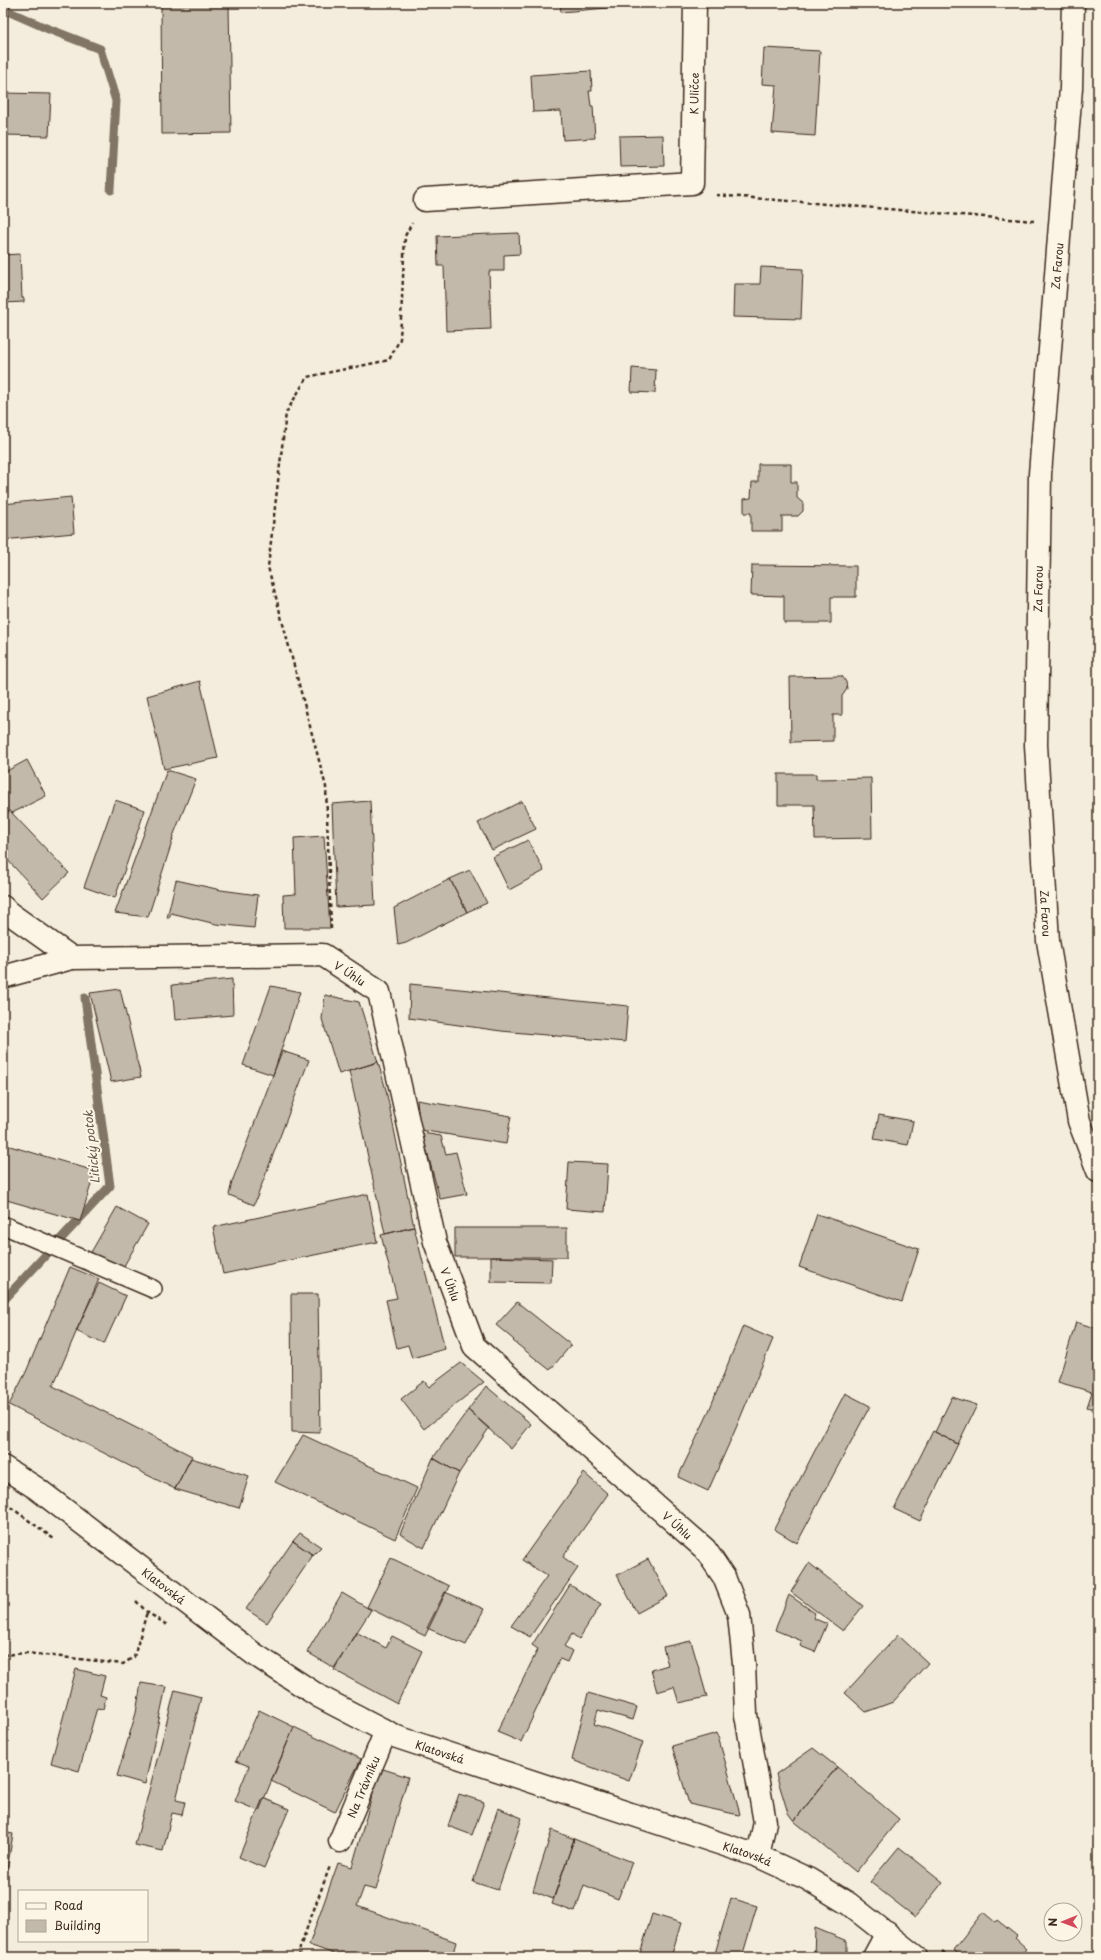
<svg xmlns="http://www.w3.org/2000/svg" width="1101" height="1960" font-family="'Playpen Sans',sans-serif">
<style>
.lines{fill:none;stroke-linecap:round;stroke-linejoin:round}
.stream{stroke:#817466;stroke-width:9}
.building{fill:#c3b9aa;stroke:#3b2a1e}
.service-casing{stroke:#3b2a1e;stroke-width:20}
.minor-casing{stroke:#3b2a1e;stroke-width:25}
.secondary-casing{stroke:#3b2a1e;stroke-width:25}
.path{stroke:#3b2a1e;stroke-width:2.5;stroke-dasharray:4 3;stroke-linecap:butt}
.service{stroke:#fcf5e5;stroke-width:17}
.minor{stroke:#fcf5e5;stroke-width:22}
.secondary{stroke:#fcf5e5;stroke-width:22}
.labels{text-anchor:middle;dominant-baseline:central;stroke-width:4;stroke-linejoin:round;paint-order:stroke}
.street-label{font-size:11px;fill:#3b2a1e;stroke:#fcf5e5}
.water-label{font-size:12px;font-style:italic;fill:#645548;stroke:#fcf5e5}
</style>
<rect width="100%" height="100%" fill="#f4eddd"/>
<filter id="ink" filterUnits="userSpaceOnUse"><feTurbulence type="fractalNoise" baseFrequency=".025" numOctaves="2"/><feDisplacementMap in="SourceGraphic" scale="8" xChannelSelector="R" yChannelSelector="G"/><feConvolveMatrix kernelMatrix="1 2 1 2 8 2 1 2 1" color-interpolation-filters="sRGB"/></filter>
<g filter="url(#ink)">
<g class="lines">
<path class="stream" d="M3,9L46,28L100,49L116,101L111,190
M3,1301L110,1186L85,998"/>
</g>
<path class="building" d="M161,3H229L231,133L162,134Z
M560,3H607V8L561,12Z
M764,48L820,51L815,136L772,133L776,85L762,84Z
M591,71L592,91H589L591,106H593L595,138L563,140L561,111L533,112L531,75Z
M3,93L51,94L49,136L3,135Z
M663,135L664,166L620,167L619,136Z
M519,233L520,254L504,255V271H489L491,329L446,331L444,266H438L437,236Z
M20,254L22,298H24V302L3,303V255Z
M761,267L803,269L801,319L733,317L734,284H760Z
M632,368L656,370L655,393L631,392Z
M758,464H791V482H797V498L803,503V511L798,516H782V531H751V513H744V499L751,498L752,482H758Z
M71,497L74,533L3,540V504Z
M752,565L856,566V597H831V623H784V596L751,595Z
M842,676L846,682L847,689L842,696V715H833V741L791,742L790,677Z
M200,681L218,758L164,769L147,696Z
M27,760L46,796L12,813L10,811L3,815V773Z
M167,770L196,779L172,839H173L148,917L115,913Z
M778,774H816V779L871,778L872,838L815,839L814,805H778Z
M115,800L145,810L115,898L84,887Z
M370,801L375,905L336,907L332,804Z
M522,801L536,829L492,850L478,823Z
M10,811L69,873L43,898L3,855V815Z
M324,836L330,928H284L283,895L296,894L294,838Z
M528,840L544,871L509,890L493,857Z
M470,870L487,903L467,912L450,879Z
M450,879L467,912L406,943L398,945L394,908Z
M176,880L221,890L258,895L254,928L216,924L171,913L169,918H167Z
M232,979L233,1015L175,1020L172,985Z
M410,984L628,1006L625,1042L501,1031L409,1018Z
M271,986L300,992L273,1075L243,1065Z
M120,989L141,1077L111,1082L90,993Z
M325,995L359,1002L378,1062L339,1074L322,1019Z
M282,1051L309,1060L254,1205L229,1195L232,1182Z
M378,1062L386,1090L414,1227L385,1234L349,1071Z
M417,1100L511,1116L506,1144L420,1130Z
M879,1115L913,1121L908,1145L874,1139Z
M422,1133L441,1136L446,1154L456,1152L467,1194L440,1199Z
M3,1144L95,1171L80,1221L3,1199Z
M569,1162L608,1164L605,1212L566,1209Z
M368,1194L377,1242L223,1274L213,1227Z
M117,1207L148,1224L121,1271L90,1254Z
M817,1214L919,1249L902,1302L799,1267Z
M414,1227L445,1349L412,1358L408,1345L397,1348L386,1300L397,1298L381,1235Z
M455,1228H567V1257H455Z
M491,1257L552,1259L551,1283L491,1282Z
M70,1267L99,1279L53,1386L192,1456L175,1489L9,1405L26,1372Z
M99,1283L126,1296L104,1344L76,1331Z
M291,1294H318L320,1433L292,1432Z
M517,1302L571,1345L550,1370L513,1341L514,1340L496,1325Z
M1076,1322L1098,1329V1411L1087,1407L1092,1392L1058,1382Z
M743,1326L773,1339L736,1428L708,1491L678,1477L707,1416Z
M461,1363L484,1382L424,1429L401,1399L424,1381L429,1387Z
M486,1386L531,1424L511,1449L468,1410Z
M845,1393L870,1406L797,1543L774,1529Z
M952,1397L977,1405L958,1444L935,1432Z
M468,1410L489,1428L459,1473L433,1458Z
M933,1431L958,1444L920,1521L894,1509Z
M303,1435L417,1488L395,1539L275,1482Z
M191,1458L249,1476L239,1508L175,1489Z
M433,1458L459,1473L424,1548L400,1534Z
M584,1473L608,1494L563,1557L578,1568L530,1637L511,1626L547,1576L522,1560Z
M300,1533L321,1547L313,1555L293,1541Z
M293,1541L313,1555L267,1623L246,1609Z
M391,1558L449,1586L425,1636L367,1607Z
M648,1559L668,1596L637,1613L617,1575Z
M809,1563L863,1606L843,1631L791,1592Z
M570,1585L601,1604L579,1639L572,1634L564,1646L572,1651L567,1662L560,1659L521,1742L497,1732L538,1649L532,1645Z
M445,1592L484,1609L466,1645L427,1628Z
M342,1593L371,1610L334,1668L307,1652Z
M789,1595L815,1613L813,1618L827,1624L815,1652L800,1646L802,1641L775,1630Z
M356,1632L386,1648L392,1636L422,1651L397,1704L334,1670Z
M898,1635L928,1663L893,1702L866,1712L845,1693Z
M691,1641L707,1697L679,1703L674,1687L657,1692L651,1670L668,1665L663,1647Z
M76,1669L105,1676L100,1695L106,1697L103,1709L97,1708L79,1771L51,1763Z
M141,1683L166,1687L145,1784L117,1776L136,1713Z
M175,1690L201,1697L176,1800L185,1802L182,1815L172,1813L163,1851L135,1845Z
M588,1693L637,1707L633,1720L598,1710L594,1724L643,1742L629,1781L572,1760Z
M259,1710L294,1727L259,1811L235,1801L249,1766L236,1761Z
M294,1727L321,1740V1739L361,1759L335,1812L271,1781Z
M717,1733L740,1814L739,1815L689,1804L672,1746Z
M813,1748L837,1767L794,1821L788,1813L776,1774Z
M837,1767L899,1819L856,1872L794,1821Z
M380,1768L408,1777L376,1890L364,1887L357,1906L456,1942L452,1957H343L309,1945L338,1863L352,1867Z
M459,1794L484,1802L472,1835L448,1826Z
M263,1798L289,1809L264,1868L239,1857Z
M498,1808L522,1818L498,1890L473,1882Z
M552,1830L574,1839L553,1899L533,1891Z
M3,1832L13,1834L7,1870L3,1869Z
M574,1839L632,1862L618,1899L584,1885L575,1912L552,1904Z
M899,1847L943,1882L915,1917L870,1882Z
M731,1898L757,1906L742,1957H714Z
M983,1912L995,1922L997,1920L1017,1936L1015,1938L1027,1949L1020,1957H962L953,1950Z
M652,1914L681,1923L671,1957H639Z
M815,1928L847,1941V1957H814Z"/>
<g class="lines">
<g class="service-casing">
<path id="service" d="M3,1225L153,1289"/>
</g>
<g class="minor-casing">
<g id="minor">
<path id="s1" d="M1073,3L1071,88L1040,474L1036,745L1048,941L1079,1121L1098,1171"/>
<path id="s2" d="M425,200L692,183L695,3"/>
<path d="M3,907L9,913L72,958"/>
<path id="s3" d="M3,977L72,958L323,955L379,992L435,1242L474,1346L705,1549L724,1577L739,1615L744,1664L746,1715L765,1822L758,1856"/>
<path id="s4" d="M340,1841L386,1731"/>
<path d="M874,1957L887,1933"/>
</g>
</g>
<g class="secondary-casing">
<g id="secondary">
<path id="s5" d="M3,1467L36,1488L254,1654L320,1697L397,1737L758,1856L808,1879L849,1904L916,1957"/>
</g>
</g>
<path class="path" d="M716,195L1034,221
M331,929L326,787L268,567L286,413L307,377L389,360L400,339L405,236L412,223
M5,1503L54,1539
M136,1601L147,1612L167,1625
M3,1655L27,1653L123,1664L134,1657L147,1612
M942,1951L949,1957
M299,1957L300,1947L330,1866"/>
<use href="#service" class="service"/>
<use href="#minor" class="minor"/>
<use href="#secondary" class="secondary"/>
</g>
</g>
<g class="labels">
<g class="street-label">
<text stroke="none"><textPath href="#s2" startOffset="357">K Uličce</textPath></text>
<text transform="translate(1057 266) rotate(-85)">Za Farou</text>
<text transform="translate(1038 589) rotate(-89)">Za Farou</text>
<text stroke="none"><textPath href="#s1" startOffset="912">Za Farou</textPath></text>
<text stroke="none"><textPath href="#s3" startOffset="355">V Úhlu</textPath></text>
<text stroke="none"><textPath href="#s3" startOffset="691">V Úhlu</textPath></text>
<text stroke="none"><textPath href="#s3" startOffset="1028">V Úhlu</textPath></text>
<text stroke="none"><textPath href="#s5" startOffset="200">Klatovská</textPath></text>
<text stroke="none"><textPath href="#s5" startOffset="524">Klatovská</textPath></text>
<text stroke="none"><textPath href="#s4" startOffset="59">Na Trávníku</textPath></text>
<text stroke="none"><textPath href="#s5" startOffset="848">Klatovská</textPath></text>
</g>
<g class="water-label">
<text transform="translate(91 1147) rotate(-96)">Litický potok</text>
</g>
</g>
<rect width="1101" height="1960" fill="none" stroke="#fcf5e5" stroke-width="16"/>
<rect x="8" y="8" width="1085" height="1944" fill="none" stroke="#3b2a1e" stroke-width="1.5" filter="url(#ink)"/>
<rect x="18" y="1890" width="130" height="52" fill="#fcf5e5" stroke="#afa495"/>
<rect x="26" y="1903" width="20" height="6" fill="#fcf5e5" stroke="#afa495"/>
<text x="54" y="1910" font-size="12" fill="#3b2a1e">Road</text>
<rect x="26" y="1920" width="20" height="12" fill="#c3b9aa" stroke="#afa495"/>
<text x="54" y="1930" font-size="12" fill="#3b2a1e">Building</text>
<g transform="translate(1063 1922) rotate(269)"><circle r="19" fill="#fcf5e5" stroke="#afa495"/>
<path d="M0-3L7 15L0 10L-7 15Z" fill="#d1495b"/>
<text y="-6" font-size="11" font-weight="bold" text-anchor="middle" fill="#3b2a1e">N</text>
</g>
</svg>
